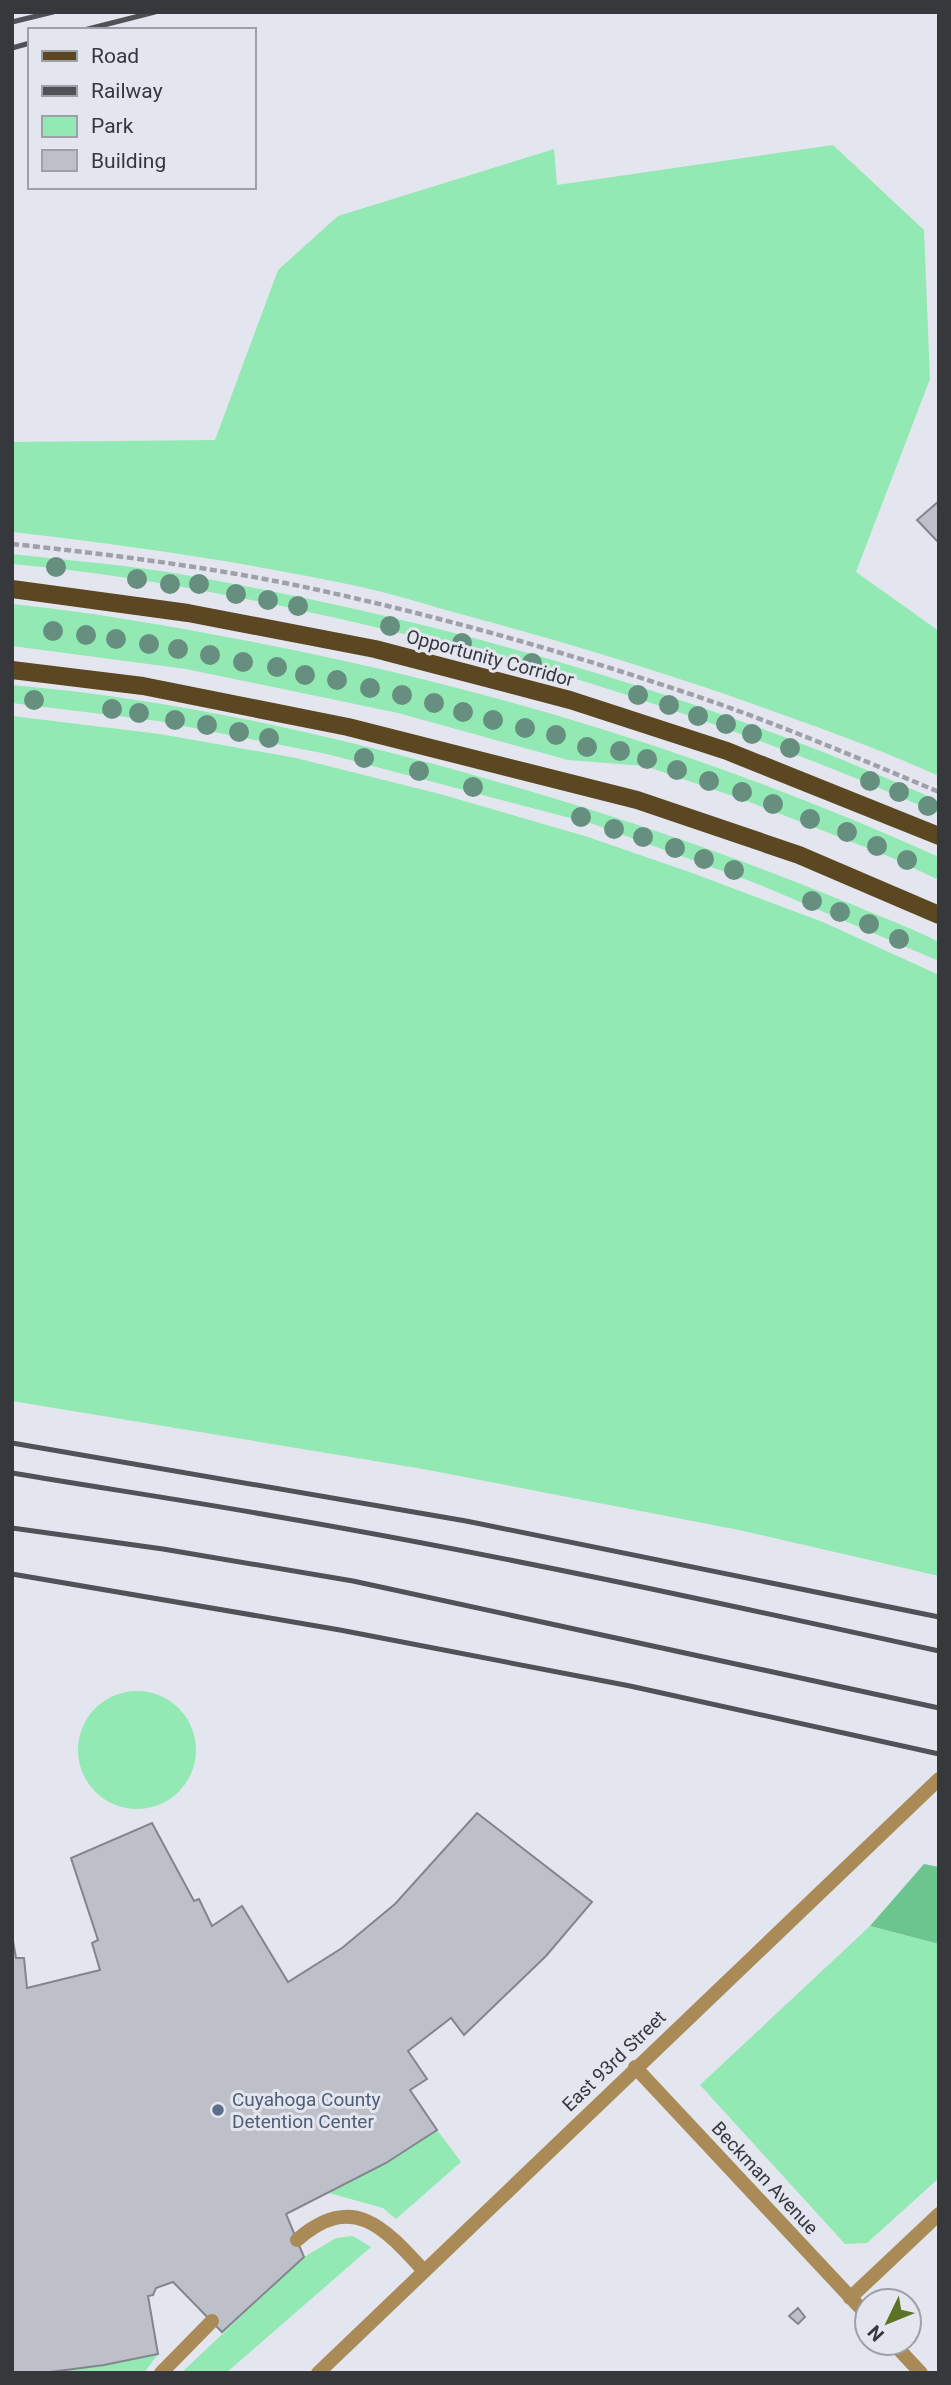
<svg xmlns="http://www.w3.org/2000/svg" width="951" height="2385" font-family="Roboto,sans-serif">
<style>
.green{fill:#93e9b3}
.forest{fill:#6cc48f}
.building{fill:#bdc0c9;stroke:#83858e;stroke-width:2}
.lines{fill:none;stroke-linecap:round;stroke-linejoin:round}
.path{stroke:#9fa1a8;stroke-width:4.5;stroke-dasharray:7 3.5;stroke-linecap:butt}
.service{stroke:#aa8b57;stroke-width:14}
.minor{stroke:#aa8b57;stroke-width:14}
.primary{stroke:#5c4723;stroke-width:18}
.rail{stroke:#515257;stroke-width:5}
.tree{fill:#668f80}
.service-dot{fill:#5c6f8a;stroke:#e3e6ef;stroke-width:2.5}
.labels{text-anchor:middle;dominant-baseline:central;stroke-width:6;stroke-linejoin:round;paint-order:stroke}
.street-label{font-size:19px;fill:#37383c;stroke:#e3e6ef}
.service-label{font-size:19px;fill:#4e5e75;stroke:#e3e6ef;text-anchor:start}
</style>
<rect width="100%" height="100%" fill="#e3e6ef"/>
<path class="green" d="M833,145L924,230L930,379L856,572L939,631V776C868,744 795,719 722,693C637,664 551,638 464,615C428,605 393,594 357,586C243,562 128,545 12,532V442L215,440L278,270L338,216L554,149L557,185Z
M12,554C72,561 132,565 191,576C448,622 700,694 939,801V814C810,756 672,707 536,667C479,650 420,638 362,624C248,598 129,574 12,564Z
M12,604C91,612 170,626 248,641C485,686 718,757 939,857V880L890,857L747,801L645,766L568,760L398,713L186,669L12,646Z
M12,685C197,701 380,746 556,799C655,829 751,863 846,902C877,915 909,927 939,942V961L758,884L593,824L327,754L158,721L12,703Z
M12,716L160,734L296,758L440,794L588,837L695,874L823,922L939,975V1576L739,1530L423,1469L12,1401Z
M78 1750a59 59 0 1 1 118 0a59 59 0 1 1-118 0Z
M870,1926L939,1944V2178L867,2243L845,2244L700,2085Z
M437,2130L461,2162L396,2219L383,2208L329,2193L386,2163Z
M353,2236L371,2247L226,2373H181L304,2257L336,2238Z
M158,2354L144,2373H43L104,2365Z"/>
<path class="forest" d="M924,1864L939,1867V1944L870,1926Z"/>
<path class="building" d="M939,501V543L917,520Z
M477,1813L592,1902L546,1956L464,2035L451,2018L408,2051L427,2079L410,2090L437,2130L386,2163L286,2214L304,2257L222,2332L173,2282L156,2288L153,2295L148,2296L158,2354L104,2365L43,2373H12V1935L16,1958H24L27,1988L100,1970L92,1943L98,1940L71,1858L152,1823L194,1901L199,1899L212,1926L242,1906L288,1982L342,1948L395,1904Z
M798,2308L805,2317L798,2324L789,2316Z"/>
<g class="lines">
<path class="path" d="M12,544C107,554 202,566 295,585C424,612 552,648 678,690C767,719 853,756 939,792"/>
<path class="service" d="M297,2240C352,2192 383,2226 424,2271
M161,2373L212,2321"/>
<path class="minor" d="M635,2067L867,2315
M850,2298L939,2214
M893,2343L921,2373
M318,2373L939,1779"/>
<path class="primary" d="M12,589L188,613L375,649L570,700L727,751L939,836
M12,670L143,686L348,727L637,800L799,855L939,915"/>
<path class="rail" d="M12,22L53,12
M84,30L155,12
M12,48L30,43
M12,1443L466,1521L939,1617
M12,1473C101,1488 190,1501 279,1517C500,1555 720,1603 939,1651
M12,1528L163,1549L353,1581L939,1708
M12,1574L340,1630L630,1686L939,1754"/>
</g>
<g class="tree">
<circle cx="56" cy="567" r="10"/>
<circle cx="137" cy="579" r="10"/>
<circle cx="170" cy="584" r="10"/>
<circle cx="199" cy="584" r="10"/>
<circle cx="236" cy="594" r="10"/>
<circle cx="268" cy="600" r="10"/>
<circle cx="298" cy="606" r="10"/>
<circle cx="390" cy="626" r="10"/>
<circle cx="53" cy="631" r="10"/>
<circle cx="86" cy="635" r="10"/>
<circle cx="116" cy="639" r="10"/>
<circle cx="462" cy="643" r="10"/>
<circle cx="149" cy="644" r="10"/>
<circle cx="178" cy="649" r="10"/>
<circle cx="210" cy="655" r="10"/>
<circle cx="243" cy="662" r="10"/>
<circle cx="532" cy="663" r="10"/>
<circle cx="277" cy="667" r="10"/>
<circle cx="305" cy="675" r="10"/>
<circle cx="337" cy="680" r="10"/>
<circle cx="370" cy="688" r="10"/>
<circle cx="402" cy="695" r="10"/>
<circle cx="638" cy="695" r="10"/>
<circle cx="34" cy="700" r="10"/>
<circle cx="434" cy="703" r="10"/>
<circle cx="669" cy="705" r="10"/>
<circle cx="112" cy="709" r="10"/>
<circle cx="463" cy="712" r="10"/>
<circle cx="139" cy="713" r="10"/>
<circle cx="698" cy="716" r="10"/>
<circle cx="175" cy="720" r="10"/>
<circle cx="493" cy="720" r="10"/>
<circle cx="726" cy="724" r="10"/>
<circle cx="207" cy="725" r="10"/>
<circle cx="525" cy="728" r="10"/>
<circle cx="239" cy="732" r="10"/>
<circle cx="752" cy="734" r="10"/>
<circle cx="556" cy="735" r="10"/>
<circle cx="269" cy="738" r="10"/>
<circle cx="587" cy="747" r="10"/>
<circle cx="790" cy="748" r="10"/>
<circle cx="620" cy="751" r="10"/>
<circle cx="364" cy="758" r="10"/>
<circle cx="647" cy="759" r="10"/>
<circle cx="677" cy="770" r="10"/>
<circle cx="419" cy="771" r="10"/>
<circle cx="709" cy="781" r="10"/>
<circle cx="870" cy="781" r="10"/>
<circle cx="473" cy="787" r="10"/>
<circle cx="742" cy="792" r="10"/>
<circle cx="899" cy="792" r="10"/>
<circle cx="773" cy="804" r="10"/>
<circle cx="928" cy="806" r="10"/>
<circle cx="581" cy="817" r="10"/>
<circle cx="810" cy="819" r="10"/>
<circle cx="614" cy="829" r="10"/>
<circle cx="847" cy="832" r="10"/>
<circle cx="643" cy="837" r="10"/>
<circle cx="877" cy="846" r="10"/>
<circle cx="675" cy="848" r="10"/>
<circle cx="704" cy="859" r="10"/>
<circle cx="907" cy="860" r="10"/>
<circle cx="734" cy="870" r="10"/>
<circle cx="812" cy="901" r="10"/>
<circle cx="840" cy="912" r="10"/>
<circle cx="869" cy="924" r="10"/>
<circle cx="899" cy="939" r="10"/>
</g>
<circle class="service-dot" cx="218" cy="2110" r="7"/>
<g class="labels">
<g class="street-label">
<text transform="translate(490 658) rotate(15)">Opportunity Corridor</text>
<text transform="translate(614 2061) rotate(-44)">East 93rd Street</text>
<text transform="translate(765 2178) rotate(47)">Beckman Avenue</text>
</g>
<g class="service-label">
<text x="232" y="2099">Cuyahoga County<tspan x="232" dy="22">Detention Center</tspan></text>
</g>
</g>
<rect width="951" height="2385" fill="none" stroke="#37383c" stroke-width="28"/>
<rect x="28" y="28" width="228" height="161" fill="#e3e6ef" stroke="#9ea0a7" stroke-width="2"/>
<rect x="42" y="51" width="35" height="10" fill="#5c4723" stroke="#9ea0a7" stroke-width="2"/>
<text x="91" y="63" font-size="21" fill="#37383c">Road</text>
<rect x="42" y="86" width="35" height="10" fill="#515257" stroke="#9ea0a7" stroke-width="2"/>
<text x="91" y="98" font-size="21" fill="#37383c">Railway</text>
<rect x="42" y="116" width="35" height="21" fill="#93e9b3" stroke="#9ea0a7" stroke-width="2"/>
<text x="91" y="133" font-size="21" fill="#37383c">Park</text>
<rect x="42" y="150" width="35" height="21" fill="#bdc0c9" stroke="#9ea0a7" stroke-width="2"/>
<text x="91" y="168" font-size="21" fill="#37383c">Building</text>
<g transform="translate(888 2322) rotate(227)"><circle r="33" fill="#e3e6ef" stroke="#9ea0a7" stroke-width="2"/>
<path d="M0-5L12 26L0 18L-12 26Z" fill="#5d7324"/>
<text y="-10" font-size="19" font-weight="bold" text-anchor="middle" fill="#37383c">N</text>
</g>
</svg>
